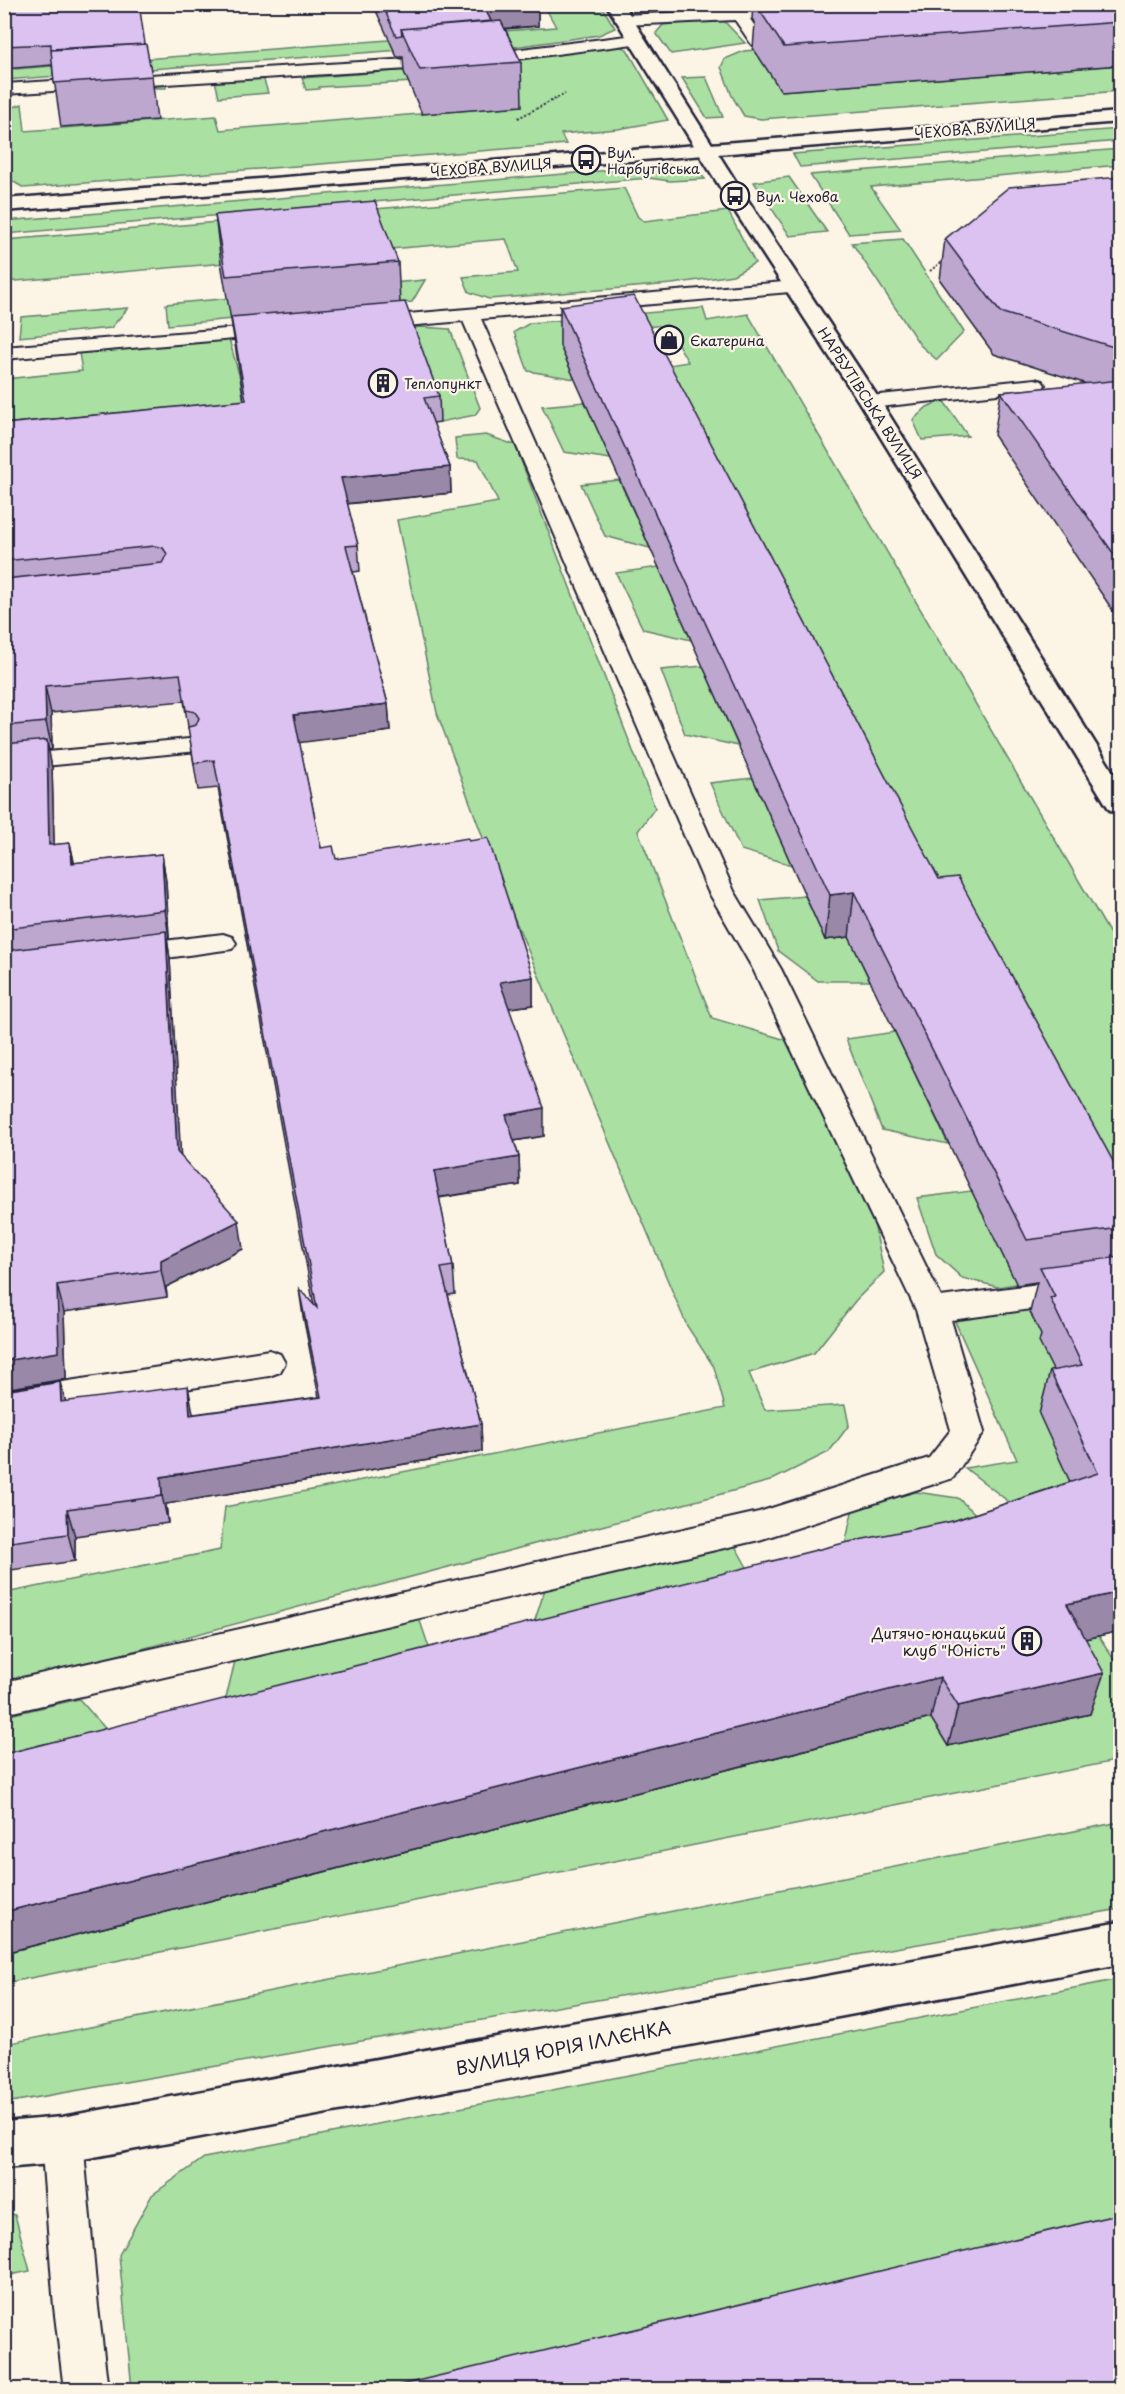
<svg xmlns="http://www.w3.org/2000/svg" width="1125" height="2394" font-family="'Playpen Sans',sans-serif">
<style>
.green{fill:#aae0a2;stroke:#66816e;stroke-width:1.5}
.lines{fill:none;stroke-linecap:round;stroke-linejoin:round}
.service-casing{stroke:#22223b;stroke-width:4}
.minor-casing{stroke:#22223b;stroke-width:5}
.tertiary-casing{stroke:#22223b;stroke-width:5}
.path{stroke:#22223b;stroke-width:2;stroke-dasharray:2 2;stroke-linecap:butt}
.service{fill:#fcf5e5;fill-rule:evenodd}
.minor{fill:#fcf5e5;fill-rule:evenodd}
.tertiary{fill:#fcf5e5;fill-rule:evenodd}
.wall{fill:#bda7cf;stroke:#22223b;stroke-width:1.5}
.shaded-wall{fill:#9a88a9;stroke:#22223b;stroke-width:1.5}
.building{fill:#dcc2f1;stroke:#22223b;stroke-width:1.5}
.labels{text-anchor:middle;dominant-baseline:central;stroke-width:4.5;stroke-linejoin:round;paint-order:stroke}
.far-street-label{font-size:14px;fill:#22223b;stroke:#fcf5e5}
.far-poi-label{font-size:14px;fill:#22223b;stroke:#fcf5e5;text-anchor:start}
.poi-label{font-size:15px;fill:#22223b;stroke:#fcf5e5;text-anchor:end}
.near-street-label{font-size:18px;fill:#22223b;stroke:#fcf5e5}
</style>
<rect width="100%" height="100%" fill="#fcf5e5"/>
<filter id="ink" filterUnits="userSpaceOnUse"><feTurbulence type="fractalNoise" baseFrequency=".0167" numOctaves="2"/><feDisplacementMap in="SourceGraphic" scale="12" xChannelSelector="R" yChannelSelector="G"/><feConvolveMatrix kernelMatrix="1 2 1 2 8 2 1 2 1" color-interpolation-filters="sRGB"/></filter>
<g filter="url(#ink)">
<path class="green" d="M5,5H8L15,69L556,27L544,5H601L615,28L599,35L478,52L414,49L5,80Z
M679,5H823L700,14L683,10Z
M722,19L745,43L671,54L656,33L663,25Z
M1120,21L781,91L1120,65V91L761,119L744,116L732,96L721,67L725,59L744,51Z
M602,46H618L627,49L668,120L618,129L561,134L566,144L24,188L12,181L5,110L22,104L25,131L216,116L220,130L521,106L448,67Z
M409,70L414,82L319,87V89L306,90L302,78Z
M252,77L264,80L268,93L219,97L215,81L166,85V88H155L153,82Z
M706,77L723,117L707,118L682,78Z
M1120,129V141L800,167L793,154Z
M1120,149V165L871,187L901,230L849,234L810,175Z
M672,165C686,166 696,167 705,179L670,181L649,178L5,234V221Z
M789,177L827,232L790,236L754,182Z
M624,188L638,217L644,221L728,211L755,263L733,275L672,284L489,299L469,292L463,277L518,272L506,239L5,282V240Z
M903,239L964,332L937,360L920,345L852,243Z
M425,280L412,302L324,310L318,290Z
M278,294L265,316L168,325L166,304Z
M128,308L111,328L19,337L21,317Z
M703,308L707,321L748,314L1120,951V1267L998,1287L962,1278L936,1254L917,1198L972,1191L650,368L688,362L667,325L633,328L560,346L575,379L528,371L514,332L530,323Z
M421,327L450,329L480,408L475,415L440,422L418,360L371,333Z
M229,339L240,378L245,408L5,427V379L82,371L79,353Z
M943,400L968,436L922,440L913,420L927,407Z
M585,402L611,459L564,452L542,406Z
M486,435L515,445L655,808L638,831L712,1018L786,1040L867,1189L884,1272L856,1300L814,1353L749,1373L765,1410L845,1405L849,1425L829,1452L770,1481L18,1682L5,1677V1593L220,1550L225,1507L725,1408L714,1367L687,1326L500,884L437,713L397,520L498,502L478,460L457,459L455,438Z
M619,480L650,548L605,536L581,484Z
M659,567L691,640L643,629L616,573Z
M703,666L738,746L685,734L661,670Z
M753,778L792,865L741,850L710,783Z
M805,896L825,940L849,937L870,981H818L778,951L760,900Z
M895,1032L948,1144L882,1130L846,1039Z
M1120,1291L1070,1409L1075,1493L1104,1575L965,1468L1017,1460L953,1317Z
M916,1492L958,1498L1006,1542L837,1585L853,1507Z
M729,1535L767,1603L520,1666L548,1580Z
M418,1615L442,1686L215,1743L236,1657Z
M1099,1636L1120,1669V1760L5,1983V1953L931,1718L948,1746L1054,1646Z
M79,1699L137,1764L5,1798V1716Z
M1120,1822V1909L5,2103V2044Z
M1120,1979V2251L535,2390L132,2389L119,2255L152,2195L204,2158Z
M5,2211L15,2215L30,2271L5,2276Z"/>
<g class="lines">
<g class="service-casing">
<path id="service" d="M757,9L762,11L765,14L762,17L750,19L762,37H797L799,40L797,43L752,45L735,20L623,25L615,20L623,15Z
M635,35L643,40L641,43L473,65L4,94V84L473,55Z
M795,281L802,283L804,287L802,291L481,319L734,891L781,969L941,1297L1120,1273V1297L951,1320L984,1432L953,1478L759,1540L4,1714V1682L759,1512L929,1458L951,1430L916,1310L753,969L708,891L463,321L372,329L365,327L362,323L365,319L372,317Z
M274,325L281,327L284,331L281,335L4,359V347Z
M1035,379L1042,381L1045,385L1042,389L870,408L863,406L860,402L863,398L870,396Z
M189,739L198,741L201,746L198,751L4,770V756Z
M223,934L232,937L236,943L232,949L130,963L120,960L117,954L120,948L130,945Z
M269,1350L280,1354L285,1363L280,1372L269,1376L4,1417V1391Z
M62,2119L77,2125L83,2140L98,2307L108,2390H64L54,2307L41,2140L47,2125Z"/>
</g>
<g class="minor-casing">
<path id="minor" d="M606,4H623L745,196L742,200H728Z"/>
</g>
<g class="tertiary-casing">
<path id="tertiary" d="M1120,112V122L4,211V199Z
M735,190L742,192L745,196L881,402L1120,783V812L1110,810L1106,804L859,402L725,196L728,192Z
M1120,1922V1964L62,2163L4,2168V2122L62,2117Z"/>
</g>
<path class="path" d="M518,118L565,94
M930,271L945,259"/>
<use href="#service" class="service"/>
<use href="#minor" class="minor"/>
<use href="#tertiary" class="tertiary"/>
</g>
<path class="wall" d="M4,4L145,44L152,76L157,120L61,127L52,65L4,69Z
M373,4L538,5V26L505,29L521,62L522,106L422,114L404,72L403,57H397Z
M726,4H1120V65L781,91L753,48L755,23L752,19L753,5L726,6Z
M1120,177V621L994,435L1001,392L1087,384L994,354L940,280L945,239Z
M215,215L398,262L400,303L439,396L440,422L433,423L450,467L451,493L347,504L358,545L360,571L353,572L388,704L390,731L299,742L321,848L336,859L533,977V1005L509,1008L544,1136L514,1141L519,1157L520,1185L439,1198L453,1266L455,1294L448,1295L481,1424L482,1451L166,1504L168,1523L75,1536V1561L4,1571V1391L66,1402L194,1414L319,1397L303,1316L299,1289L314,1306L218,788L198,790L184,701L51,713L52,749L48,750L52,768L54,845L70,843L74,863L162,854L166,882L169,938H167L170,959L180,1156L243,1249L166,1287L167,1297L64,1312L66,1379L4,1389V424L244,401L232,326L221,263Z
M560,306L939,879L1120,1174V1631L1085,1639L1090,1714L948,1746L931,1718L4,1953V1754L953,1521L1070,1482L1039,1414L1050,1371L1053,1370L1039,1342L1041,1335L1030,1312L1037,1282L1017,1285L849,937L825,940L560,346Z"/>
<path class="shaded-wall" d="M538,5V26L495,29L485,9Z
M450,467L451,493L343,504L341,478Z
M45,686L51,713L52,749L46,722Z
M388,704L390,731L297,743L294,715Z
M47,740L52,768L55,873L49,845Z
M70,843L76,871L72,863Z
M162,854L166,882L169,938L165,910Z
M854,892L849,937L825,940L830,895Z
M166,931L170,959L182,1180L177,1152Z
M533,977V1005L501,1009L500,982Z
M544,1108V1136L507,1142L506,1115Z
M519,1157L520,1185L435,1198L434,1171Z
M239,1221L243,1249L166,1287L167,1297L161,1270V1260Z
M57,1285L64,1312L66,1379L4,1389V1361Z
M60,1382L68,1409L61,1402Z
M188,1386L193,1413L196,1442L190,1415Z
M481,1424L482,1451L166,1504L168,1523L162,1496L161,1477Z
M67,1509L75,1536V1561L68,1534Z
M1120,1592V1631L1054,1646L1067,1604Z
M1104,1673L1090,1714L948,1746L958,1706Z
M940,1677L931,1718L4,1953V1912Z"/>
<path class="building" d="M4,4H139L145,44L51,49V44L4,46Z
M382,4H538V5L485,9L491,21L401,29L402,35L396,36Z
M793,4H1120V22L784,47L756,5L761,7Z
M501,21L521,62L420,70L401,29Z
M146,44L152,76L54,83L51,50Z
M1120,177V349L1000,312L945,239L1009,187Z
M375,201L398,262L226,276L215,215Z
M634,296L939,879L958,877L1120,1174V1228L1027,1240L854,892L830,895L560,306Z
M405,302L439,396L424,398L450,467L341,478L358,545L346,546L388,704L294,715L321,848L333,846L336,859L468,838L469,841L488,838L533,977L500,982L544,1108L506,1115L519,1157L434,1171L453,1266L441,1268L481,1424L161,1477L162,1496L67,1509L68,1534L4,1543V1391L60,1382L61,1402L188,1386L190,1415L321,1397L299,1289L317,1308L214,760L194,763L188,727L196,725L199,718L195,712L186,710L180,674L45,686L46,722L4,726V579L162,563L167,554L163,548L155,546L4,561V424L246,400L231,317Z
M1120,380V563L1001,392Z
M47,740L49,845L70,843L72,863L162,854L165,910L4,929V744Z
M166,931L177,1152L239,1221L161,1260V1270L57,1285L59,1352L4,1361V951Z
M1120,1257V1592L1067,1604L1104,1673L958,1706L940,1677L4,1912V1754L844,1543L953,1521L1098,1473L1050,1371L1082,1365L1050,1298L1055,1297L1040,1267Z
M1120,2214V2390H379Z"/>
</g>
<defs>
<g id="bus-ring" transform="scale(1.5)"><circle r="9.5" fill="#fcf5e5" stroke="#22223b" stroke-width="1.5"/><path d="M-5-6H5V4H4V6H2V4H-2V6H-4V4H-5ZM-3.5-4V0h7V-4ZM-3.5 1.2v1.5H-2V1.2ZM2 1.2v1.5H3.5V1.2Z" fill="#22223b"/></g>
<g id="shop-ring" transform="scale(1.5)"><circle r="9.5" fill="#fcf5e5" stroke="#22223b" stroke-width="1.5"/><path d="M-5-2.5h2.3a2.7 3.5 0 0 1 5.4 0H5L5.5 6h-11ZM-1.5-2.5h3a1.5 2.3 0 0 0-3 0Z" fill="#22223b"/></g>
<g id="building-ring" transform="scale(1.5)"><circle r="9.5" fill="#fcf5e5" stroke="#22223b" stroke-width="1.5"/><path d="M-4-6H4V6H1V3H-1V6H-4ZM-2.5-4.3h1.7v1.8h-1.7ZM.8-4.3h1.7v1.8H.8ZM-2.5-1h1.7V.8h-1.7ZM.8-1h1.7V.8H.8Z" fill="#22223b"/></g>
</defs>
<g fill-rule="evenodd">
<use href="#bus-ring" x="586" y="160"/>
<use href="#bus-ring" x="735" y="196"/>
<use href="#shop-ring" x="669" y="340"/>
<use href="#building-ring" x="383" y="383"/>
<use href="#building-ring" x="1027" y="1641"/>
</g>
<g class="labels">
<g class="far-street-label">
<text transform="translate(975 128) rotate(-5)">ЧЕХОВА ВУЛИЦЯ</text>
<text transform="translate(491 167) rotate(-4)">ЧЕХОВА ВУЛИЦЯ</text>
<text transform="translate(870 403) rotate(57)">НАРБУТІВСЬКА ВУЛИЦЯ</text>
</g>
<g class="far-poi-label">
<text x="607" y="152">Вул.<tspan x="607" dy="16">Нарбутівська</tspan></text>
<text x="756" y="196">Вул. Чехова</text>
<text x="690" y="340">Єкатерина</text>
<text x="404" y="383">Теплопункт</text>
</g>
<g class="poi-label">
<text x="1006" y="1632">Дитячо-юнацький<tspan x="1006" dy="17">клуб "Юність"</tspan></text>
</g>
<g class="near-street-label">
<text transform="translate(563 2047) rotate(-11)">ВУЛИЦЯ ЮРІЯ ІЛЛЄНКА</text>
</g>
</g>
<rect width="1125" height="2394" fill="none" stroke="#fcf5e5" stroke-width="24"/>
<rect x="12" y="12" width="1101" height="2370" fill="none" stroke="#22223b" stroke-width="2" filter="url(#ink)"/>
</svg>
